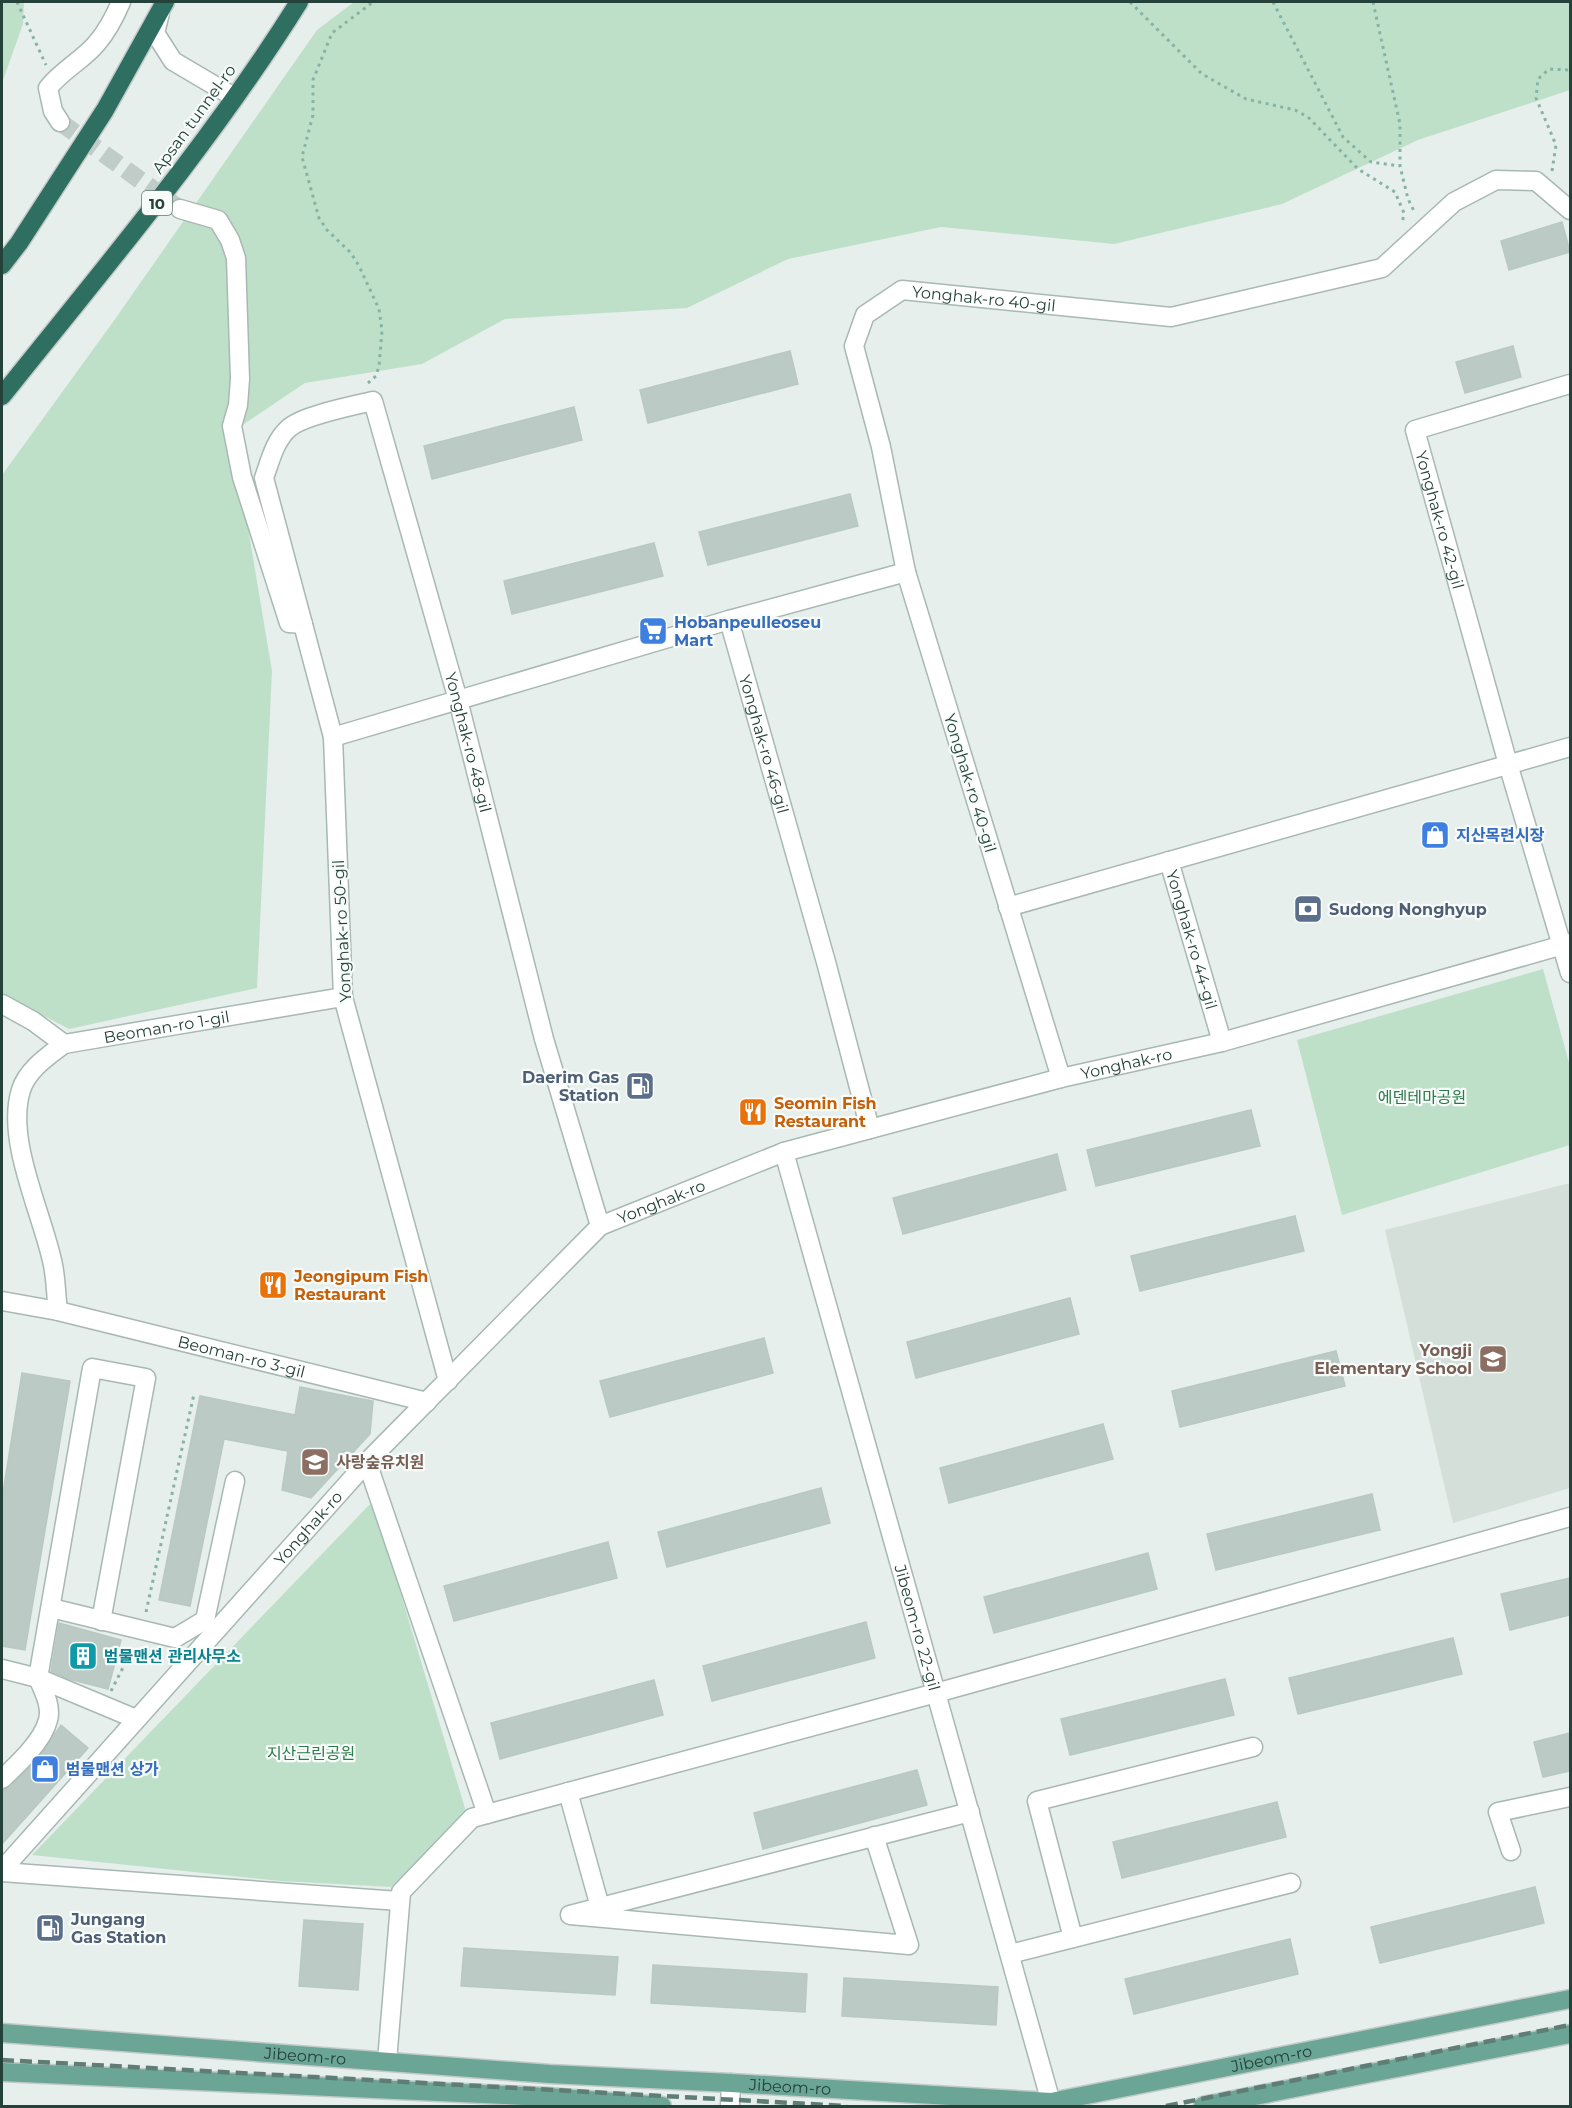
<svg xmlns="http://www.w3.org/2000/svg" width="1572" height="2108" font-family="Montserrat,'Noto Sans KR',sans-serif">
<style>
.built{fill:#d4dfda}
.green{fill:#bfe0c8}
.building{fill:#bbcac4;stroke:#b8c9c2;stroke-width:1.5}
.lines{fill:none;stroke-linecap:round;stroke-linejoin:round}
.minor-tunnel{stroke:#bfccc8;stroke-width:18;stroke-dasharray:18 9;stroke-linecap:butt}
.minor-casing{stroke:#a8b8b2;stroke-width:21}
.major-casing{stroke:#c2cac8;stroke-width:21}
.highway-casing{stroke:#c2cac8;stroke-width:21}
.path{stroke:#86b3a5;stroke-width:3;stroke-dasharray:3 4.5;stroke-linecap:butt}
.minor{stroke:#fff;stroke-width:18}
.major{stroke:#6aa596;stroke-width:18}
.highway{stroke:#2f6f62;stroke-width:18}
.rail{stroke:#5f7d75;stroke-width:4.5;stroke-dasharray:12 6;stroke-linecap:butt}
.labels{text-anchor:middle;dominant-baseline:central;stroke-width:4.5;stroke-linejoin:round;paint-order:stroke}
.shield{fill:#f7fbf9;stroke:#637a73;stroke-width:1.5}
.shield-label{font-size:15px;font-weight:bold;fill:#24423a}
.street-label{font-size:16px;fill:#24423a;stroke:#f7fbf9}
.shop-label{font-size:16px;font-weight:bold;fill:#366cbe;stroke:#f7fbf9;text-anchor:start}
.service-label{font-size:16px;font-weight:bold;fill:#4e5e75;stroke:#f7fbf9;text-anchor:start}
.park-label{font-size:16px;fill:#2d7a4b;stroke:#f7fbf9}
.food-label{font-size:16px;font-weight:bold;fill:#c56008;stroke:#f7fbf9;text-anchor:start}
.education-label{font-size:16px;font-weight:bold;fill:#785e54;stroke:#f7fbf9;text-anchor:end}
.culture-label{font-size:16px;font-weight:bold;fill:#0d838f;stroke:#f7fbf9;text-anchor:start}
</style>
<rect width="100%" height="100%" fill="#e6efeb"/>
<path class="built" d="M1570,1183V1488L1453,1523L1385,1230Z"/>
<path class="green" d="M2,2H24L23,24L2,83Z
M354,2H1570V90L1418,140L1282,204L1114,244L941,227L788,259L687,308L505,319L422,364L305,383L232,432L272,671L257,988L69,1029L2,994V475L113,322L317,30Z
M1543,969L1570,1066V1145L1342,1215L1297,1040Z
M373,1501L467,1815L429,1853L391,1887L281,1881L32,1855Z"/>
<path class="building" d="M1562,222L1570,252L1509,270L1501,241Z
M1513,346L1521,377L1465,393L1456,362Z
M790,351L798,384L648,423L640,390Z
M574,407L582,440L432,479L424,446Z
M850,494L858,526L708,565L699,532Z
M654,543L663,576L512,614L504,581Z
M1251,1110L1260,1146L1096,1186L1087,1150Z
M1057,1154L1066,1190L903,1234L893,1198Z
M1295,1216L1304,1251L1140,1291L1131,1256Z
M1070,1298L1079,1334L916,1378L907,1342Z
M764,1338L773,1373L610,1417L600,1381Z
M1336,1351L1345,1386L1180,1427L1172,1391Z
M22,1373L70,1381L25,1650L2,1646V1499Z
M300,1387L373,1401L370,1434L311,1498L282,1490L288,1451L224,1439L190,1606L159,1600L200,1396L295,1415Z
M1103,1424L1113,1459L949,1503L940,1468Z
M821,1488L830,1523L667,1567L658,1532Z
M1372,1494L1380,1530L1216,1570L1207,1534Z
M608,1542L617,1578L454,1621L444,1586Z
M1148,1553L1157,1589L994,1633L984,1597Z
M1570,1578V1615L1510,1630L1501,1594Z
M866,1622L875,1658L712,1701L703,1666Z
M59,1623L121,1640L108,1689L69,1679L51,1671Z
M1453,1638L1462,1674L1298,1714L1289,1678Z
M1225,1679L1234,1715L1070,1755L1061,1719Z
M654,1680L663,1715L500,1759L491,1723Z
M61,1725L88,1748L2,1844V1791L10,1787L37,1760Z
M1570,1733V1771L1543,1777L1534,1742Z
M917,1770L927,1805L763,1849L754,1813Z
M1277,1802L1286,1837L1122,1878L1113,1842Z
M1535,1887L1544,1923L1380,1963L1371,1927Z
M304,1920L363,1924L358,1990L299,1986Z
M1290,1939L1298,1974L1134,2014L1125,1979Z
M464,1948L618,1957L615,1995L461,1986Z
M653,1965L807,1974L805,2012L651,2003Z
M844,1978L998,1987L996,2025L842,2016Z"/>
<g class="lines">
<path class="minor-tunnel" d="M60,122L180,209"/>
<g class="minor-casing">
<g id="minor">
<path d="M160,13L155,33L173,61L234,97"/>
<path d="M60,122L53,111L48,88C62,70 83,60 97,43C108,30 115,16 121,2"/>
<path d="M180,209L218,220L230,240L236,258L240,379L238,405L232,426L242,477L289,623L303,624"/>
<path id="s1" d="M1570,384L1415,430L1508,764L1570,973"/>
<path id="s2" d="M729,620L826,962L870,1129"/>
<path d="M333,737L729,620L906,572"/>
<path id="s3" d="M1169,861L1222,1042"/>
<path d="M1008,907L1570,747"/>
<path id="s4" d="M2,1004L33,1021L64,1044L343,997"/>
<path id="s5" d="M1061,1078L906,572L881,447L854,346L865,315L902,290L1171,317L1382,268L1454,202L1496,180L1536,181L1570,210"/>
<path id="s6" d="M784,1152L1052,2106"/>
<path id="s7" d="M2,1301L58,1311L427,1402"/>
<path d="M58,1311C56,1296 56,1280 53,1265C43,1215 5,1140 21,1090C27,1070 48,1056 64,1044"/>
<path id="s8" d="M448,1381L343,997L333,737L264,478C270,461 275,440 289,428C304,415 353,406 373,401L458,700L544,1039L600,1226"/>
<path d="M367,1462L487,1814"/>
<path d="M51,1608L175,1638L205,1620L235,1481"/>
<path d="M2,1669L38,1678L136,1719"/>
<path d="M2,1779C17,1765 43,1741 48,1720C52,1706 43,1690 38,1678L92,1368L146,1378L101,1621"/>
<path d="M568,1792L600,1907"/>
<path d="M874,1836L909,1945L570,1915L970,1812"/>
<path d="M1511,1851L1498,1812L1570,1797"/>
<path id="s9" d="M2,1870L367,1462L600,1226L784,1152L1061,1078L1222,1042L1570,943"/>
<path d="M2,1872L399,1901"/>
<path d="M1073,1938L1037,1801L1253,1747"/>
<path d="M1010,1954L1291,1883"/>
<path d="M387,2061L401,1892L472,1818L936,1693L1570,1517"/>
<path d="M730,2106L731,2083"/>
</g>
</g>
<g class="major-casing">
<g id="major">
<path id="s10" d="M2,2033L550,2074L731,2083L1051,2102L1570,1999"/>
<path d="M2,2072L548,2097L662,2106"/>
<path d="M1203,2106L1570,2034"/>
</g>
</g>
<g class="highway-casing">
<path id="highway" d="M2,265L19,243L105,110L165,2
M2,396C105,267 212,141 299,2"/>
</g>
<path class="path" d="M17,2L46,65
M1130,2L1202,74L1246,99L1295,110L1308,117L1358,169L1395,192L1404,213L1402,224
M1273,2L1343,137L1371,162L1400,166
M1373,2L1400,124V166L1408,199L1415,213
M1552,171L1556,145L1536,98L1538,79L1549,69L1570,70
M368,383L376,376L379,366L382,331L379,309L359,266L351,253L327,230L319,218L302,157L313,115V80L332,33L373,2
M146,1612L194,1394
M111,1691L134,1646"/>
<use href="#minor" class="minor"/>
<use href="#major" class="major"/>
<use href="#highway" class="highway"/>
<path class="rail" d="M2,2060L847,2106
M1166,2106L1570,2025"/>
</g>
<defs>
<g id="supermarket-square" transform="scale(1.5)"><rect x="-9" y="-9" width="18" height="18" rx="4" fill="#3f7fe0" stroke="#f7fbf9"/><path d="M-6-5.5h2.5l.6 2H6L4.5 2H-2.5L-4.4-4H-6ZM-1.5 3.2a1.3 1.3 0 1 0 .1 0ZM3 3.2a1.3 1.3 0 1 0 .1 0Z" fill="#fff"/></g>
<g id="shop-square" transform="scale(1.5)"><rect x="-9" y="-9" width="18" height="18" rx="4" fill="#3f7fe0" stroke="#f7fbf9"/><path d="M-5-2.5h2.3a2.7 3.5 0 0 1 5.4 0H5L5.5 6h-11ZM-1.5-2.5h3a1.5 2.3 0 0 0-3 0Z" fill="#fff"/></g>
<g id="bank-square" transform="scale(1.5)"><rect x="-9" y="-9" width="18" height="18" rx="4" fill="#5c6f8a" stroke="#f7fbf9"/><path d="M-6-4H6V4H-6ZM0-2.3a2.3 2.3 0 1 0 0 4.6a2.3 2.3 0 1 0 0-4.6Z" fill="#fff"/></g>
<g id="fuel-square" transform="scale(1.5)"><rect x="-9" y="-9" width="18" height="18" rx="4" fill="#5c6f8a" stroke="#f7fbf9"/><path d="M-5.5-6h7V0h2V4h1.3V-2.5L3-4.5l.8-.8L6-3V5H2.5V1h-1V6h-7ZM-4.2-4.7v3.2H.2V-4.7Z" fill="#fff"/></g>
<g id="restaurant-square" transform="scale(1.5)"><rect x="-9" y="-9" width="18" height="18" rx="4" fill="#e8710a" stroke="#f7fbf9"/><path d="M-5-6h1v4h1v-4h1v4h1v-4h1v5L-1.5 .5V6h-2V.5L-5-1ZM5-6V6H3V1.5H1.5Q1.5-4 5-6Z" fill="#fff"/></g>
<g id="school-square" transform="scale(1.5)"><rect x="-9" y="-9" width="18" height="18" rx="4" fill="#8d6e63" stroke="#f7fbf9"/><path d="M0-5L7-2L0 1L-7-2ZM-4 1L0 2.5L4 1V4Q0 6-4 4Z" fill="#fff"/></g>
<g id="building-square" transform="scale(1.5)"><rect x="-9" y="-9" width="18" height="18" rx="4" fill="#0f9aa8" stroke="#f7fbf9"/><path d="M-4-6H4V6H1V3H-1V6H-4ZM-2.5-4.3h1.7v1.8h-1.7ZM.8-4.3h1.7v1.8H.8ZM-2.5-1h1.7V.8h-1.7ZM.8-1h1.7V.8H.8Z" fill="#fff"/></g>
</defs>
<g fill-rule="evenodd">
<use href="#supermarket-square" x="653" y="631"/>
<use href="#shop-square" x="1435" y="835"/>
<use href="#bank-square" x="1308" y="909"/>
<use href="#fuel-square" x="640" y="1086"/>
<use href="#restaurant-square" x="753" y="1112"/>
<use href="#restaurant-square" x="273" y="1285"/>
<use href="#school-square" x="1493" y="1359"/>
<use href="#school-square" x="315" y="1462"/>
<use href="#building-square" x="83" y="1656"/>
<use href="#shop-square" x="45" y="1769"/>
<use href="#fuel-square" x="50" y="1928"/>
</g>
<g class="labels">
<rect class="shield" x="142" y="191" width="30" height="24" rx="4.5"/>
<g class="shield-label">
<text x="157" y="203">10</text>
</g>
<g class="street-label">
<text transform="translate(194 119) rotate(-54)">Apsan tunnel-ro</text>
<text stroke="none"><textPath href="#s5" startOffset="921">Yonghak-ro 40-gil</textPath></text>
<text stroke="none"><textPath href="#s1" startOffset="255">Yonghak-ro 42-gil</textPath></text>
<text stroke="none"><textPath href="#s8" startOffset="1426">Yonghak-ro 48-gil</textPath></text>
<text stroke="none"><textPath href="#s2" startOffset="129">Yonghak-ro 46-gil</textPath></text>
<text transform="translate(970 783) rotate(73)">Yonghak-ro 40-gil</text>
<text transform="translate(342 931) rotate(-93)">Yonghak-ro 50-gil</text>
<text stroke="none"><textPath href="#s3" startOffset="82">Yonghak-ro 44-gil</textPath></text>
<text stroke="none"><textPath href="#s4" startOffset="178">Beoman-ro 1-gil</textPath></text>
<text stroke="none"><textPath href="#s9" startOffset="1431">Yonghak-ro</textPath></text>
<text stroke="none"><textPath href="#s9" startOffset="945">Yonghak-ro</textPath></text>
<text stroke="none"><textPath href="#s7" startOffset="246">Beoman-ro 3-gil</textPath></text>
<text stroke="none"><textPath href="#s9" startOffset="459">Yonghak-ro</textPath></text>
<text stroke="none"><textPath href="#s6" startOffset="494">Jibeom-ro 22-gil</textPath></text>
<text stroke="none"><textPath href="#s10" startOffset="304">Jibeom-ro</textPath></text>
<text stroke="none"><textPath href="#s10" startOffset="1276">Jibeom-ro</textPath></text>
<text stroke="none"><textPath href="#s10" startOffset="790">Jibeom-ro</textPath></text>
</g>
<g class="shop-label">
<text x="674" y="622">Hobanpeulleoseu<tspan x="674" dy="18">Mart</tspan></text>
<text x="1456" y="835">지산목련시장</text>
<text x="66" y="1769">범물맨션 상가</text>
</g>
<g class="service-label">
<text x="1329" y="909">Sudong Nonghyup</text>
<text x="619" y="1077" text-anchor="end">Daerim Gas<tspan x="619" dy="18">Station</tspan></text>
<text x="71" y="1919">Jungang<tspan x="71" dy="18">Gas Station</tspan></text>
</g>
<g class="park-label">
<text x="1422" y="1097">에덴테마공원</text>
<text x="311" y="1753">지산근린공원</text>
</g>
<g class="food-label">
<text x="774" y="1103">Seomin Fish<tspan x="774" dy="18">Restaurant</tspan></text>
<text x="294" y="1276">Jeongipum Fish<tspan x="294" dy="18">Restaurant</tspan></text>
</g>
<g class="education-label">
<text x="1472" y="1350">Yongji<tspan x="1472" dy="18">Elementary School</tspan></text>
<text x="336" y="1462" text-anchor="start">사랑숲유치원</text>
</g>
<g class="culture-label">
<text x="104" y="1656">범물맨션 관리사무소</text>
</g>
</g>
<rect width="1572" height="2108" fill="none" stroke="#24423a" stroke-width="6"/>
</svg>
